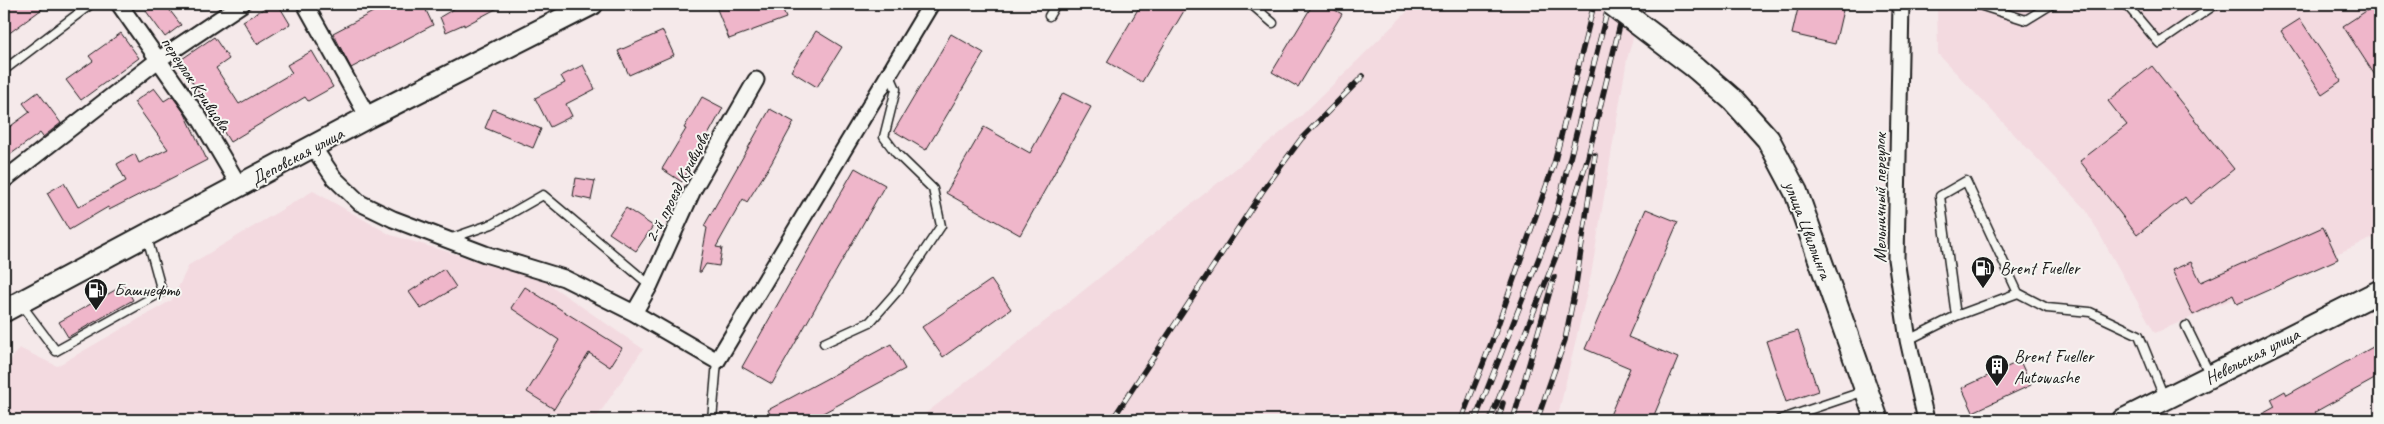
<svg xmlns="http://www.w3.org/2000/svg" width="2384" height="424" font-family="Caveat,sans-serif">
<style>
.built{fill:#f3dae0}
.building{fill:#efb6ca;stroke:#1c1c1c}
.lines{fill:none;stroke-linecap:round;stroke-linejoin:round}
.lane-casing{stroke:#1c1c1c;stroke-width:11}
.street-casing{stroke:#1c1c1c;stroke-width:19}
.secondary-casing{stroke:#1c1c1c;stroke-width:25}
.primary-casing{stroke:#1c1c1c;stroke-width:26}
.lane{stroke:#f6f6f2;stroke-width:8}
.street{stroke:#f6f6f2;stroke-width:15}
.secondary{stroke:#f6f6f2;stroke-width:21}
.primary{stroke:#f6f6f2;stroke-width:22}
.rail-casing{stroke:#1c1c1c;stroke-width:5.5}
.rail{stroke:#f6f6f2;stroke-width:4;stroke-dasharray:11;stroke-linecap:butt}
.primary-bridge-casing{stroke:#1c1c1c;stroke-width:26;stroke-linecap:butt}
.primary-bridge{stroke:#f6f6f2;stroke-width:22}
.labels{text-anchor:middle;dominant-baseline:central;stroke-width:4;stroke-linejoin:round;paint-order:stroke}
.street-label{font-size:18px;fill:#1c1c1c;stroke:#f6f6f2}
.poi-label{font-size:18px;fill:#1c1c1c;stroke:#f6f6f2;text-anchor:start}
</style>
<rect width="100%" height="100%" fill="#f5e9ea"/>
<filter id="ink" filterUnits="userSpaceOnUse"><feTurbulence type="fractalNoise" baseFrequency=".02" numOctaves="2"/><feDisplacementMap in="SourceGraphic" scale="10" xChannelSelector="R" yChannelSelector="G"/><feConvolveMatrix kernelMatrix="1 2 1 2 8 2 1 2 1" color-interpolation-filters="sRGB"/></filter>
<g filter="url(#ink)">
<path class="built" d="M1415,4H1643L1627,59L1591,275L1557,420H917L1053,315L1299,118Z
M1937,4H2380V235L2155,333L2086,210L1938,54Z
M313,191L391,235L543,280L643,349L595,420H4V370L19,348L57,366L172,300L189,265Z"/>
<path class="building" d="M4,4H49L4,37Z
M157,4H165L181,25L165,37L146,11Z
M272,4H278L290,24L257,44L243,21Z
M388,4H423L433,25L351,68L333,33Z
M462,4H505L464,26V24L446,32L440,17Z
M715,4H780L786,18L729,39Z
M1141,4H1188L1142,82L1107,62Z
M1313,4H1324L1342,14L1298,87L1272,72Z
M1799,4H1817L1843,10L1835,44L1792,34Z
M2377,4H2380V83L2343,26Z
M2300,19L2341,81L2322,94L2281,31Z
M663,31L674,55L629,75L618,51Z
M816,31L842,47L817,87L791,71Z
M121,33L139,58L81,100L66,80L93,61L89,56Z
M951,34L984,53L926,150L894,131Z
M214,37L229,59L216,68L239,104L292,73L287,65L312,51L333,87L308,101L305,97L230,142L179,61Z
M583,65L595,89L566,104L572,116L550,127L535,98L565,83L561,76Z
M2152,66L2234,169L2190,204L2185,197L2137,235L2080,161L2127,125L2108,101Z
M154,88L164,101L172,96L185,114L207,160L109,210L108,207L69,230L47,193L64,183L78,207L126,181L117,164L135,154L139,163L168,149L134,102Z
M38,92L61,123L43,137L40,133L4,159V131L30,112L23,103Z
M1063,93L1091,107L1020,235L946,193L984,127L1030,153Z
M702,97L723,108L682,182L662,169L686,129L684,128Z
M493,109L541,129L533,148L485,128Z
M770,109L794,122L771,164L747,202L743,199L716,247L722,248L719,266L706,264L701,272H699L707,228L704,226Z
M855,168L885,185L772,384L742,367Z
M576,178L595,181L591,200L573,196Z
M626,208L653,226L636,251L609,233Z
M1646,209L1678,222L1628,337L1678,358L1652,420H1608L1630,368L1585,349Z
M2323,227L2338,259L2237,304L2233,295L2193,315L2172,270L2191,262L2201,282Z
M444,269L456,287L421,309L409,292Z
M991,280L1011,309L943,357L922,327Z
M124,285L133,300L68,337L59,322Z
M525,287L622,348L610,367L589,353L554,409L527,392L559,340L511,308Z
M1798,331L1818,391L1786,402L1766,341Z
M2380,343V376L2315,412L2320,420H2251L2275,407L2271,399L2285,391L2287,395Z
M891,344L905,369L810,420H773L768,410Z
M2020,361L2031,385L1973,412L1962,388Z"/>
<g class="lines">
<g class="lane-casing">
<path id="lane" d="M1251,4L1273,23
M1976,4L2026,20L2052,4
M2126,4L2159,43L2216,4
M1049,16L1056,4
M4,70L91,4
M449,239L492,224L543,195L650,285
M20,303L56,351L162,292L147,237
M1956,316L1940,196L1966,181L2018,293
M2186,326L2210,375
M1908,340L1956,316L2018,293L2047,308L2090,312L2139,335L2164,397
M824,343L870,322L899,289L941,226L933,189L896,153L884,137L896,89L889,73
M712,420L717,361
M1779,420L1865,391"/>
</g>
<g class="street-casing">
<path id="street" d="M119,4L200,119L240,187
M305,4L368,117
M1901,4L1896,259L1908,340L1926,420
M313,147L334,178L360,203L393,219L485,254L564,278L634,313L717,361L931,4
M4,180L158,60L242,4
M634,313L650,285L693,190L756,80"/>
</g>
<g class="secondary-casing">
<path id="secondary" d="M4,311L368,117L592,4
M2123,420L2380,291"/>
</g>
<g class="primary-casing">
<path id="primary" d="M1695,67L1733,100L1768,139L1796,192L1877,420"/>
</g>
<use href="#lane" class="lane"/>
<use href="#street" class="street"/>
<use href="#secondary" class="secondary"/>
<use href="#primary" class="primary"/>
<g class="rail-casing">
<path id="rail" d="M1112,420L1264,189L1301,139L1363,76
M1461,420L1494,336L1554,164L1594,4
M1475,420L1555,217L1609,4
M1490,420L1559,249L1588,157L1625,4
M1498,420L1503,403
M1513,420L1554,277
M1537,420L1565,340L1576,284L1595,155"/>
</g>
<use href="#rail" class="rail"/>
<g class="primary-bridge-casing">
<path id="primary-bridge" d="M1612,4L1695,67"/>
</g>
<use href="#primary-bridge" class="primary-bridge"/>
</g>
</g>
<defs>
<g id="fuel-pin" transform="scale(1.25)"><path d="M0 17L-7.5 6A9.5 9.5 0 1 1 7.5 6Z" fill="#1c1c1c" stroke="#f6f6f2"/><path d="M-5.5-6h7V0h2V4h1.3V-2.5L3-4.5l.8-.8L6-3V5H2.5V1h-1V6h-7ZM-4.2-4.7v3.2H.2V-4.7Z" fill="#fff"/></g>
<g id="building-pin" transform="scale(1.25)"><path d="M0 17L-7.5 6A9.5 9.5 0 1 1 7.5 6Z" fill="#1c1c1c" stroke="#f6f6f2"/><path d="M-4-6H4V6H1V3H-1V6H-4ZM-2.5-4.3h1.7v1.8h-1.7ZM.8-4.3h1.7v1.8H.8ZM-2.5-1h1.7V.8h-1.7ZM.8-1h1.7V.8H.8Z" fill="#fff"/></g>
</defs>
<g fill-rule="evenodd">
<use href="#fuel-pin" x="1983" y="268"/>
<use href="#fuel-pin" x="96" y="290"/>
<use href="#building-pin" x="1997" y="366"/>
</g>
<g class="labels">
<g class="street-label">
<text transform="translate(196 84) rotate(56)">переулок Кривцова</text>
<text transform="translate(297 156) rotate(-28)">Деповская улица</text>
<text transform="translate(677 187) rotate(-63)">2-й проезд Кривцова</text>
<text transform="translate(1880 198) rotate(-90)">Мельничный переулок</text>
<text transform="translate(1808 230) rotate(69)">улица Цвиллинга</text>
<text transform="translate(2252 356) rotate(-27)">Невельская улица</text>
</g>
<g class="poi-label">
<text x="2000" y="268">Brent Fueller</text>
<text x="114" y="290">Башнефть</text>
<text x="2014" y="356">Brent Fueller<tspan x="2014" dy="21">Autowashe</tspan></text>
</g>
</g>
<rect width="2384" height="424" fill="none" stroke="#f6f6f2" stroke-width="20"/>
<rect x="10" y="10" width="2364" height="404" fill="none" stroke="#1c1c1c" stroke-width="2" filter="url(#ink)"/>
</svg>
